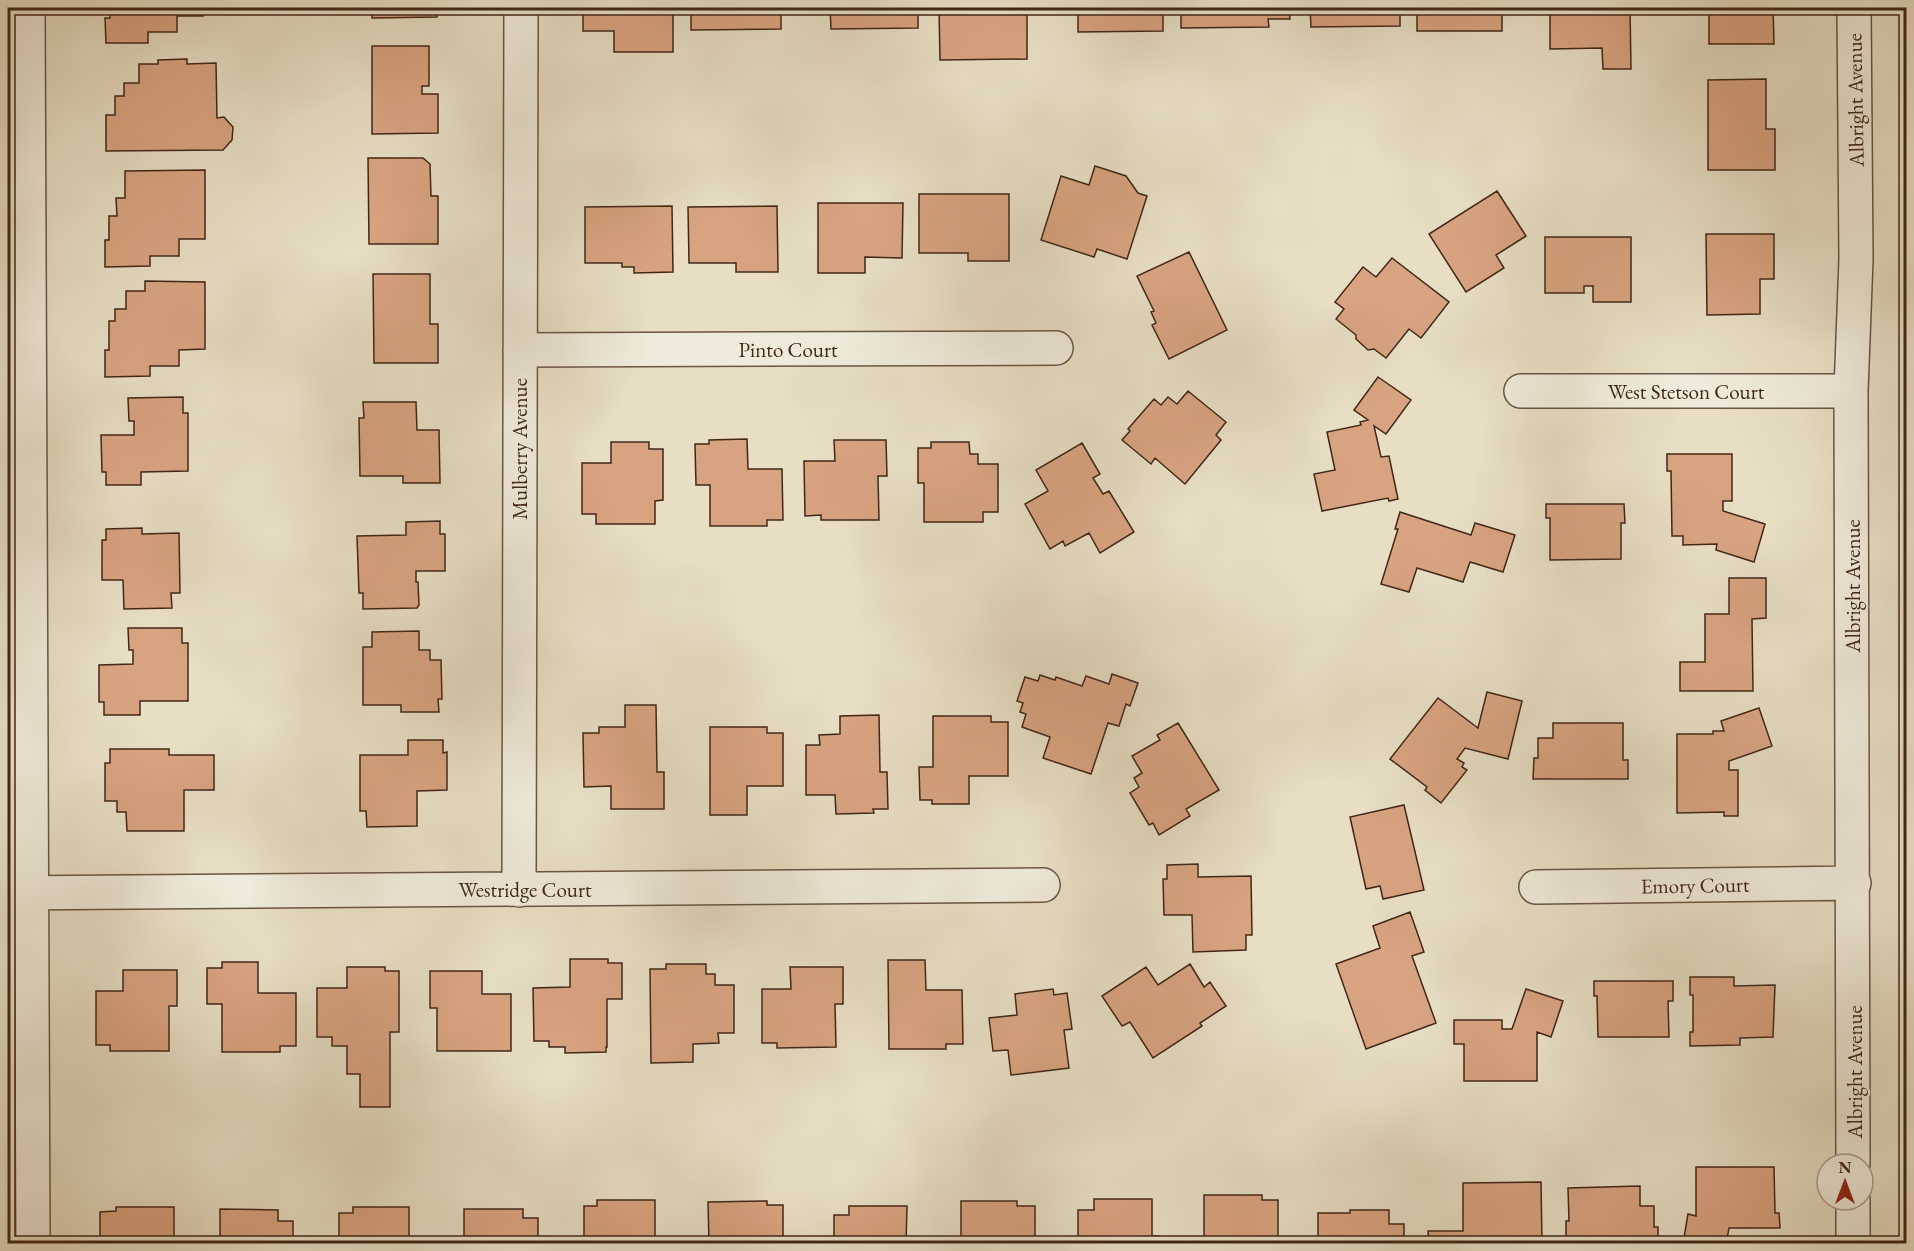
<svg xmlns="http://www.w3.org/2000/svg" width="1914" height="1251" font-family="'EB Garamond',serif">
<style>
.building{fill:#d8a381;stroke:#412717;stroke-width:1.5}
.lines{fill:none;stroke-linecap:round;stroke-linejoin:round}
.minor-casing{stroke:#6a5542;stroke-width:36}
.minor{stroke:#efead9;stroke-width:33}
.labels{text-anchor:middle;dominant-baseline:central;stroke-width:4.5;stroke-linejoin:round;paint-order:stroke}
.street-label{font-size:21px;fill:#412717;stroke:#efead9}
</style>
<rect width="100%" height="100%" fill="#e7dec4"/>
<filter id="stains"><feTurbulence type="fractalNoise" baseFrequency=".00333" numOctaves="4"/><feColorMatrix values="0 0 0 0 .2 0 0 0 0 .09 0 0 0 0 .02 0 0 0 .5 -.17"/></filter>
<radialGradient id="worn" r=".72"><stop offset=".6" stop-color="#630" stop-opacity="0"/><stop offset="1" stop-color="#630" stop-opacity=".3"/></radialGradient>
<path class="building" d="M110,8H203V16H177V32H148V43H106L105,18H110Z
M372,8H437V17L372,18Z
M583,8H673V52H614V31H583Z
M691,8H781V29L691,30Z
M830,8H918V28L831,29Z
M939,8H1027V59L940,60Z
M1078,8H1163V31L1078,32Z
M1181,8H1289L1290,19H1268L1269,27L1181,28Z
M1310,8H1400V26L1311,27Z
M1417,8H1502V31H1417Z
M1550,8H1630L1631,69H1603L1602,48L1550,49Z
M1709,8H1773L1774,44H1709Z
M372,46H429V86H422V94H438V133L372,134Z
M187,59V64L216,63L217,118L224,117L233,127L232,140L223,150L106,151V115H115V96H124V83H139V64H158V60Z
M1766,79V129H1775V170H1708V80Z
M368,158H423L430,164L431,196H438V244H369Z
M1095,166L1126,176L1138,193L1147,196L1127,259L1097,249L1094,257L1041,240L1061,176L1089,185Z
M205,170V239H179V256H150V266L105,267V240H109V216H117L116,198H125V171Z
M1497,191L1526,236L1496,255L1504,268L1466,292L1429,234Z
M919,194H1009V261H968V253H919Z
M818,203H903L902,258L865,257V273H818Z
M672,206L673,272L634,273V267H622V263H585V207Z
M777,206L778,272H736V263H689L688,207Z
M1706,234H1774V279H1760V314L1707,315Z
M1545,237H1631V302H1593V286H1584V293H1545Z
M1189,252L1227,330L1169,359L1152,325L1156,323L1151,312L1154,311L1137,276Z
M1392,258L1449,302L1421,338L1409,329L1386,358L1374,349L1368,350L1356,339V335L1336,319L1344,309L1335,302L1363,267L1376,277Z
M373,274H430V324H438V363H374Z
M145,281L205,282V349L179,350V366H150V376L105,377V350H109V321H115V309H126V291H145Z
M1378,377L1411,400L1386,434L1374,426L1381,457L1389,456L1398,499L1389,501L1388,498L1322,511L1314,474L1335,470L1327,432L1361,425L1360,422L1368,420L1354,410Z
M1188,391L1226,422L1216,435L1221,440L1185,484L1155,458L1151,464L1122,440L1130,431L1128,429L1154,399L1161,405L1168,397L1177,404Z
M183,397V413H188V471L141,472V485H106V472H102L101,435H134V421H129L128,398Z
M363,402H416L417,430H439L440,483H403V476H360L359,418H364Z
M747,439L748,469H782L783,520H767V526H710V485H696L695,444H709V440Z
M834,440H886L887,476H878L879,520H821V515L805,516L804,461H835Z
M611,442H649V449H663V500L655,501V524H596V514H582V463H611Z
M931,442H969L970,454H978V464H998V512H983V522H924V483H918V448H931Z
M1082,443L1100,474L1093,478L1103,494L1109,491L1134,532L1100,553L1089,533L1065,546L1063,541L1050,549L1025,504L1048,491L1036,470Z
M1667,454H1732V501H1723V511L1765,524L1754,562L1716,550L1717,544L1683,545V536H1672L1671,471H1667Z
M1546,504H1624L1625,523H1621V559L1550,560V518H1546Z
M1400,512L1471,535L1475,523L1515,535L1503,572L1470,562L1463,582L1417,568L1409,592L1381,584L1398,529H1395Z
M440,521V534H445V571H416V582H418L419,605L417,608L363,609V593H359L357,536L406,535V522Z
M142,528V534L179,533L180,593H171L172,608L124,609L123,580H102V540H106V529Z
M1729,578H1766V618L1752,619L1753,691H1680V662H1705V614H1729Z
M128,628H182V643H188V701H140V715H104V702H99V665L133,664V650H129Z
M419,631V650H430V660H441L442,699H438L439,712H401V705H363V647H372V632Z
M1112,674L1138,683L1130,706L1126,704L1119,726L1108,723L1091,774L1043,758L1050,737L1022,727L1026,714L1020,712L1023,703L1017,701L1025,677L1038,681L1040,675L1055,680L1056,677L1082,686L1086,676L1109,684Z
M1487,692L1522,701L1508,759L1465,748L1457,759L1464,763L1462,767L1467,770L1441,803L1425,790L1427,787L1390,759L1438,698L1478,728Z
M625,705H656L657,772H664V809H611V786L584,787L583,733H599V727H625Z
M1759,708L1772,746L1729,761V770H1738V816H1724V812L1677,813V734H1713V731H1724L1721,721Z
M879,715L880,772H887L888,809H873L874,813L836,814L835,795H806V745H820L819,735L840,734V716Z
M933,716H991V722H1008V776H969V804H932V800H920L919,767H933Z
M1178,723L1219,790L1186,809L1190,816L1159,835L1153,823L1149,825L1130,793L1139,787L1134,778L1142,773L1132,756L1160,740L1157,735Z
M1553,723H1623V760H1628V779H1533L1534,758H1538V738H1553Z
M710,727H767V733H783V786H747V815H710Z
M408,740H443V753L447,752V790L417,791V826L367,827L366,811H360V755H408Z
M110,749H169V755H214V790H184V831H127L126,812H117V801H105V763H110Z
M1404,805L1424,890L1383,899L1380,886L1366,889L1350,817Z
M1198,864V877L1251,876L1252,935H1246V950L1193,952L1192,915H1164L1163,879H1167V865Z
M1410,912L1424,952L1412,956L1436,1023L1366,1049L1336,964L1380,948L1373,926Z
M570,959H608V963H622V999H607V1047H606V1052L565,1053V1047H549V1041H534L533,988L570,987Z
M888,960H925L926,990H962L963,1044H946V1049H889Z
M222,962H258V993H296V1046H280V1052H222V1004H207V968H222Z
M666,964H706V974H715V985H734V1033H718L719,1043L693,1044V1062L651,1063L650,969H666Z
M1190,964L1204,987L1210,982L1226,1006L1200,1023L1202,1026L1153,1058L1130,1022L1122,1026L1102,996L1146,967L1158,985Z
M347,967H385V971H399V1032H390V1107H360V1074H347V1046H332V1037H317V988H347Z
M790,967H843V1004H835L836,1047L777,1048V1043H762V989H791Z
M123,970H177V1006H169V1051H110V1045H96V991H123Z
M430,971H482V994H511V1051H437V1008H430Z
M1690,977H1734V986L1775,985L1773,1037L1740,1038V1045L1690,1046V1032H1693V995H1690Z
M1594,981H1673V1001H1668L1669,1037H1598L1597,996H1594Z
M1053,989L1054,995L1067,993L1072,1029L1064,1030L1069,1068L1011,1075L1008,1050L993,1051L989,1018L1017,1015L1015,994Z
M1526,989L1563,1001L1551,1037L1537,1032V1081H1464V1044H1454V1020H1502V1029H1512Z
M1696,1167H1774L1775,1213H1779L1780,1228H1729L1726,1244H1683L1688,1214L1696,1216Z
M1541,1182L1542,1244H1429L1428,1231H1463V1183Z
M1640,1186V1206H1654V1227H1658V1242L1566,1244V1221H1569L1568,1188Z
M1204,1195H1262V1200H1278V1244H1204Z
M1094,1199H1152V1236H1159V1244H1078V1210H1094Z
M597,1200H655V1244H584V1206H597Z
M767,1201V1205H783V1244H709L708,1202Z
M961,1201H1017V1206H1035V1244H961Z
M849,1206H907L906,1244H834V1215H849Z
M116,1207H174V1244H100V1212L116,1211Z
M353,1207H409V1244H339V1213H353Z
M220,1209L278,1210V1221H293V1244H220Z
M464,1209H523V1218H538V1244H464Z
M1350,1210H1389V1224H1404V1244H1318V1213H1350Z"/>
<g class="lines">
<g class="minor-casing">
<path id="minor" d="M28,8L33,1244
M520,350L1056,348
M1521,391H1851
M1536,887L1854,883
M519,890L521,8
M8,893L1043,885
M1853,1164L1851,391L1856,259L1854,8
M1853,1244V1200"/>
</g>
<use href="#minor" class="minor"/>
</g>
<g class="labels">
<g class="street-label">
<text transform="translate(1855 100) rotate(-91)">Albright Avenue</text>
<text x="788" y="349">Pinto Court</text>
<text x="1686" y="391">West Stetson Court</text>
<text transform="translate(519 449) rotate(-90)">Mulberry Avenue</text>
<text transform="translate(1852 586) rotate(-90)">Albright Avenue</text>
<text transform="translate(1695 885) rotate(-1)">Emory Court</text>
<text x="525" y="889">Westridge Court</text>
<text transform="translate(1854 1072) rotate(-90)">Albright Avenue</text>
</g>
</g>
<rect width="1914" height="1251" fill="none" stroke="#e7dec4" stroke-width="30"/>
<rect x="9" y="9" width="1896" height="1233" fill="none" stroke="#412717" stroke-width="3"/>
<rect x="15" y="15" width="1884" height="1221" fill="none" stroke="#412717" stroke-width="1.5"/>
<g transform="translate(1845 1182)"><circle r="28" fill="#efead9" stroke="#a99c8b" stroke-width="1.5"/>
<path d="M0-4.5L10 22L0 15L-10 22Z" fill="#8f2418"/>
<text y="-9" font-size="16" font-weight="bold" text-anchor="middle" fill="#412717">N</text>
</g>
<rect width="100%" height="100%" filter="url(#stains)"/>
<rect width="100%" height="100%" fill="url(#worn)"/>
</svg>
